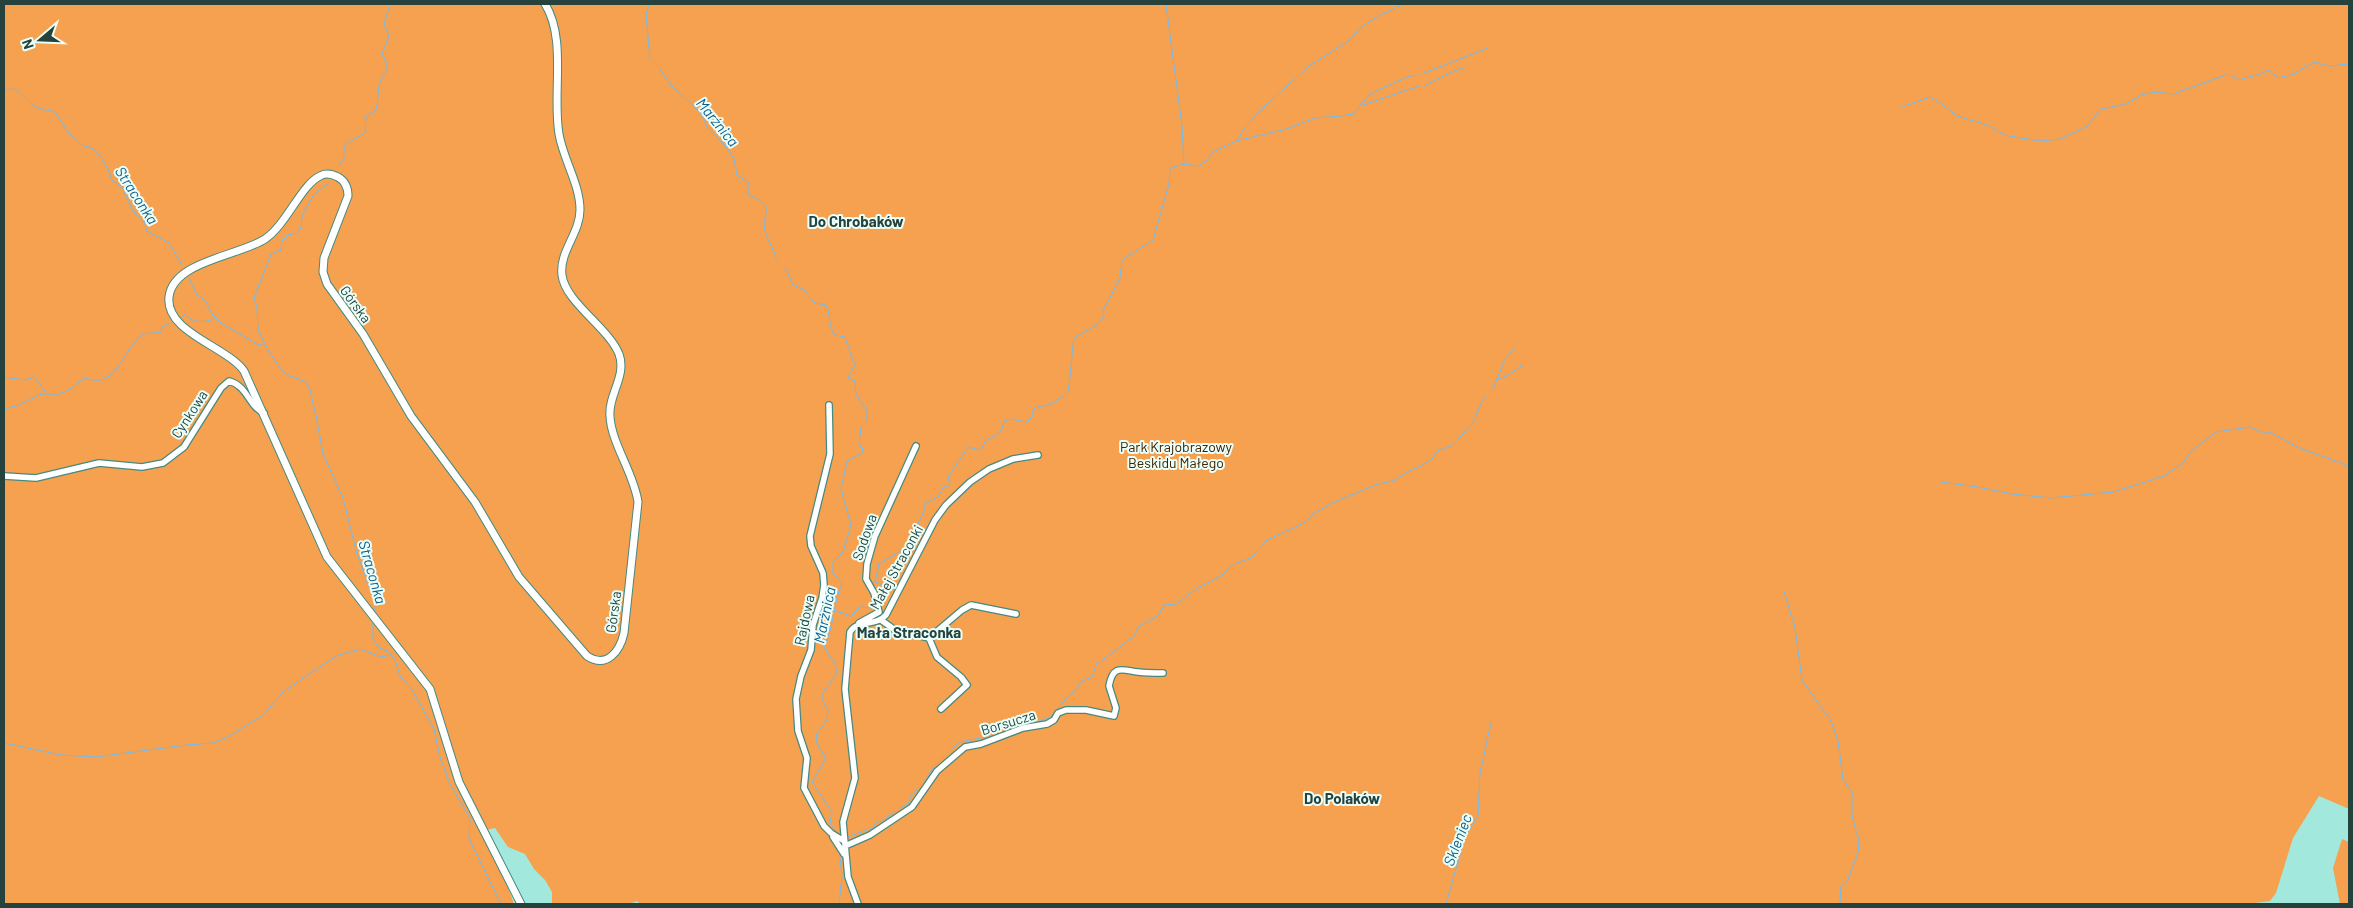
<svg xmlns="http://www.w3.org/2000/svg" width="2353" height="908" font-family="Barlow,sans-serif">
<style>
.green{fill:#f5a14f}
.lines{fill:none;stroke-linecap:round;stroke-linejoin:round}
.stream{stroke:#70bcf5;stroke-width:1}
.minor-casing{stroke:#468a7f;stroke-width:8}
.tertiary-casing{stroke:#468a7f;stroke-width:9}
.minor{stroke:#fff;stroke-width:5.5}
.tertiary{stroke:#fff;stroke-width:7}
.labels{text-anchor:middle;dominant-baseline:central;stroke-width:4;stroke-linejoin:round;paint-order:stroke}
.street-label{font-size:14px;fill:#25423d;stroke:#ebfffa}
.park-label{font-size:14px;fill:#412100;stroke:#ebfffa}
.water-label{font-size:15px;font-style:italic;fill:#105c8a;stroke:#ebfffa}
.neighbourhood-label{font-size:15px;font-weight:bold;fill:#25423d;stroke:#ebfffa}
</style>
<rect width="100%" height="100%" fill="#a3e8dc"/>
<path class="green" d="M4,4H2349V809L2319,796L2293,838L2276,893L2270,901L2255,903L640,904L637,901L629,904H552V892L545,880L534,869L525,854L508,847L495,828L486,830L465,801L507,884L514,904H4Z
M2342,839L2349,842V904H2340L2333,868Z"/>
<g class="lines">
<path class="stream" d="M649,4L646,14L650,59L660,69L670,84L701,113L708,129L726,146L734,159L737,175L748,182V194C753,198 760,199 764,205C769,211 764,218 764,225C765,238 774,247 776,259L786,269L793,285L803,289L815,303L826,305C831,314 828,328 835,335L845,337L853,361L856,363L848,378L855,381L856,395L867,410V421L861,427L859,445L863,449L862,453L847,461L841,489L851,525L843,552L833,561V573L842,583C833,604 834,627 824,647L836,665V675L823,693V701L828,710L827,720L816,735L817,744L825,756V760L812,782L832,812L830,823L838,835
M1166,4L1182,126L1184,164
M1424,73L1488,48
M1424,86C1437,80 1449,72 1463,68
M4,90C19,86 21,95 31,104C36,109 48,110 55,112L68,132L82,145L94,149L99,155L107,167L112,180L122,187L133,211L144,221L147,231L169,243L182,265
M1363,105L1419,86
M1902,107L1930,97L1939,102L1957,116L1990,126L2004,135L2040,141L2060,139L2086,127L2101,109L2126,104L2141,95L2155,92L2173,94L2225,75L2233,76L2239,80C2250,76 2259,76 2268,70L2279,78L2294,74L2314,62L2329,66L2349,64
M1237,140L1245,127L1265,106L1309,66L1350,40L1361,27L1380,15L1404,4
M338,166L344,159C342,139 351,143 365,133L366,117L376,110C380,96 375,83 387,71V64L382,54L389,36L384,24L390,4
M189,278L197,295L205,300L212,314L221,323L257,344L266,346L281,370L290,376L306,382L310,390L316,416L323,454L343,498L357,554L376,605L374,612
M181,317L185,314C192,323 204,323 214,319
M266,346L258,330L257,308L254,298L271,254L281,250L282,241L288,235L297,233L301,228L302,216L314,194L329,183
M4,377L24,380L35,377L46,393
M1497,379L1507,376L1524,364
M1493,389L1505,359L1514,349
M4,409L19,405L41,394H59L69,390L84,378C89,379 95,381 100,380C118,378 127,345 142,335C147,332 155,334 161,332L162,327L170,323
M1941,482L1978,487L2012,494L2051,498L2113,492L2164,476L2183,463L2191,451L2216,432L2250,427L2260,432H2270L2297,447L2349,466
M1784,591L1795,628L1802,680L1831,721L1838,740L1843,780L1852,792V817L1859,840L1858,853L1847,882L1841,886L1840,904
M880,604L884,592L881,584L875,582L879,564L902,550L910,542L924,511V504L938,497L944,486H950L948,477L968,447L980,450L986,440L998,434L1002,429L1004,421L1010,419L1027,422L1032,417V410C1040,404 1050,407 1057,400C1060,398 1065,396 1067,393C1070,390 1072,348 1074,338L1098,324L1104,317L1103,311L1120,278L1122,260L1153,240L1169,184L1170,168L1184,164L1198,166L1205,162L1213,152L1236,141L1287,129L1315,118L1341,116L1353,114L1368,96L1376,91L1410,76L1418,75
M836,611L851,616L860,607L874,608
M373,621V639L379,648L388,651L395,660L400,676L411,688L434,729L440,757L450,784L470,818L469,839L501,904
M4,743L61,755L96,757L186,745L213,743L228,737L263,715L283,692L336,656L360,649L381,657L391,655
M900,808L908,804L912,794L923,786L933,767L951,749L960,742L985,737L998,727L1006,730L1021,722L1034,723L1051,717L1069,695L1077,689L1080,682L1092,677L1096,665L1134,636L1139,626L1158,616L1165,604L1175,605L1197,588L1221,576L1234,564L1251,558L1267,540L1306,522L1313,514L1330,504L1375,485L1395,480L1407,472L1421,466L1433,458L1437,451L1453,445L1473,423L1481,403L1486,397
M847,837L873,828L876,822L883,821L895,811
M839,850L842,876L839,904
M1446,904L1465,837L1478,816L1480,773L1491,723"/>
<g class="minor-casing">
<path id="minor" d="M829,405L830,454L810,536L811,546L823,573L824,585L822,598L813,625L811,650L801,676L796,699L798,731L807,758L804,788L824,826L831,833L844,841
M4,476L36,478L99,463L142,467L163,463L184,447L221,388L229,381C248,386 248,406 264,413
M881,620L895,630L929,638L962,610L971,605L1016,614
M859,623L879,612L874,593L866,579L867,564L875,536L916,446
M929,638L937,657L961,677L967,685L941,709
M833,837L844,854
M845,846L870,835L912,807L937,771L965,747L981,744L1023,728L1047,724L1054,720L1058,713L1066,710H1086L1114,716L1116,708L1109,686C1113,664 1122,670 1138,672C1146,673 1155,673 1163,673
M858,904L848,877L843,822L855,778L845,689L850,632C857,619 876,627 886,615L935,520L946,505L970,482L989,469L1013,459L1038,455"/>
</g>
<g class="tertiary-casing">
<path id="tertiary" d="M521,904L459,782L430,689L327,557L244,371C226,346 165,332 169,297C173,261 239,256 265,239C287,224 301,185 320,176C325,173 332,174 338,177C345,181 348,188 348,196L324,258L323,272L327,284L363,334L411,416L475,502L519,577L587,656C607,669 620,651 624,633L638,502C634,473 611,443 610,416C608,395 627,376 619,354C608,327 565,302 562,275C559,252 580,233 580,210C580,184 563,159 559,134C552,94 567,39 545,4"/>
</g>
<use href="#minor" class="minor"/>
<use href="#tertiary" class="tertiary"/>
</g>
<g class="labels">
<g class="street-label">
<text transform="translate(356 304) rotate(54)">Górska</text>
<text transform="translate(189 414) rotate(-57)">Cynkowa</text>
<text transform="translate(864 537) rotate(-71)">Sodowa</text>
<text transform="translate(896 567) rotate(-61)">Małej Straconki</text>
<text transform="translate(613 612) rotate(-82)">Górska</text>
<text transform="translate(804 620) rotate(-78)">Rajdowa</text>
<text transform="translate(1008 722) rotate(-17)">Borsucza</text>
</g>
<g class="park-label">
<text x="1176" y="446">Park Krajobrazowy<tspan x="1176" dy="16">Beskidu Małego</tspan></text>
</g>
<g class="water-label">
<text transform="translate(718 122) rotate(51)">Marźnica</text>
<text transform="translate(137 195) rotate(57)">Straconka</text>
<text transform="translate(373 572) rotate(74)">Straconka</text>
<text transform="translate(824 615) rotate(-78)">Marźnica</text>
<text transform="translate(1457 840) rotate(-69)">Skleniec</text>
</g>
<g class="neighbourhood-label">
<text x="856" y="221">Do Chrobaków</text>
<text x="909" y="632">Mała Straconka</text>
<text x="1342" y="798">Do Polaków</text>
</g>
</g>
<rect width="2353" height="908" fill="none" stroke="#25423d" stroke-width="10"/>
<g transform="translate(40 40) rotate(251)" stroke="#ebfffa" stroke-width="4" paint-order="stroke">
<path d="M0-4L9 19L0 12L-9 19Z" fill="#25423d"/>
<text y="-8" font-size="14" font-weight="bold" text-anchor="middle" fill="#25423d">N</text>
</g>
</svg>
